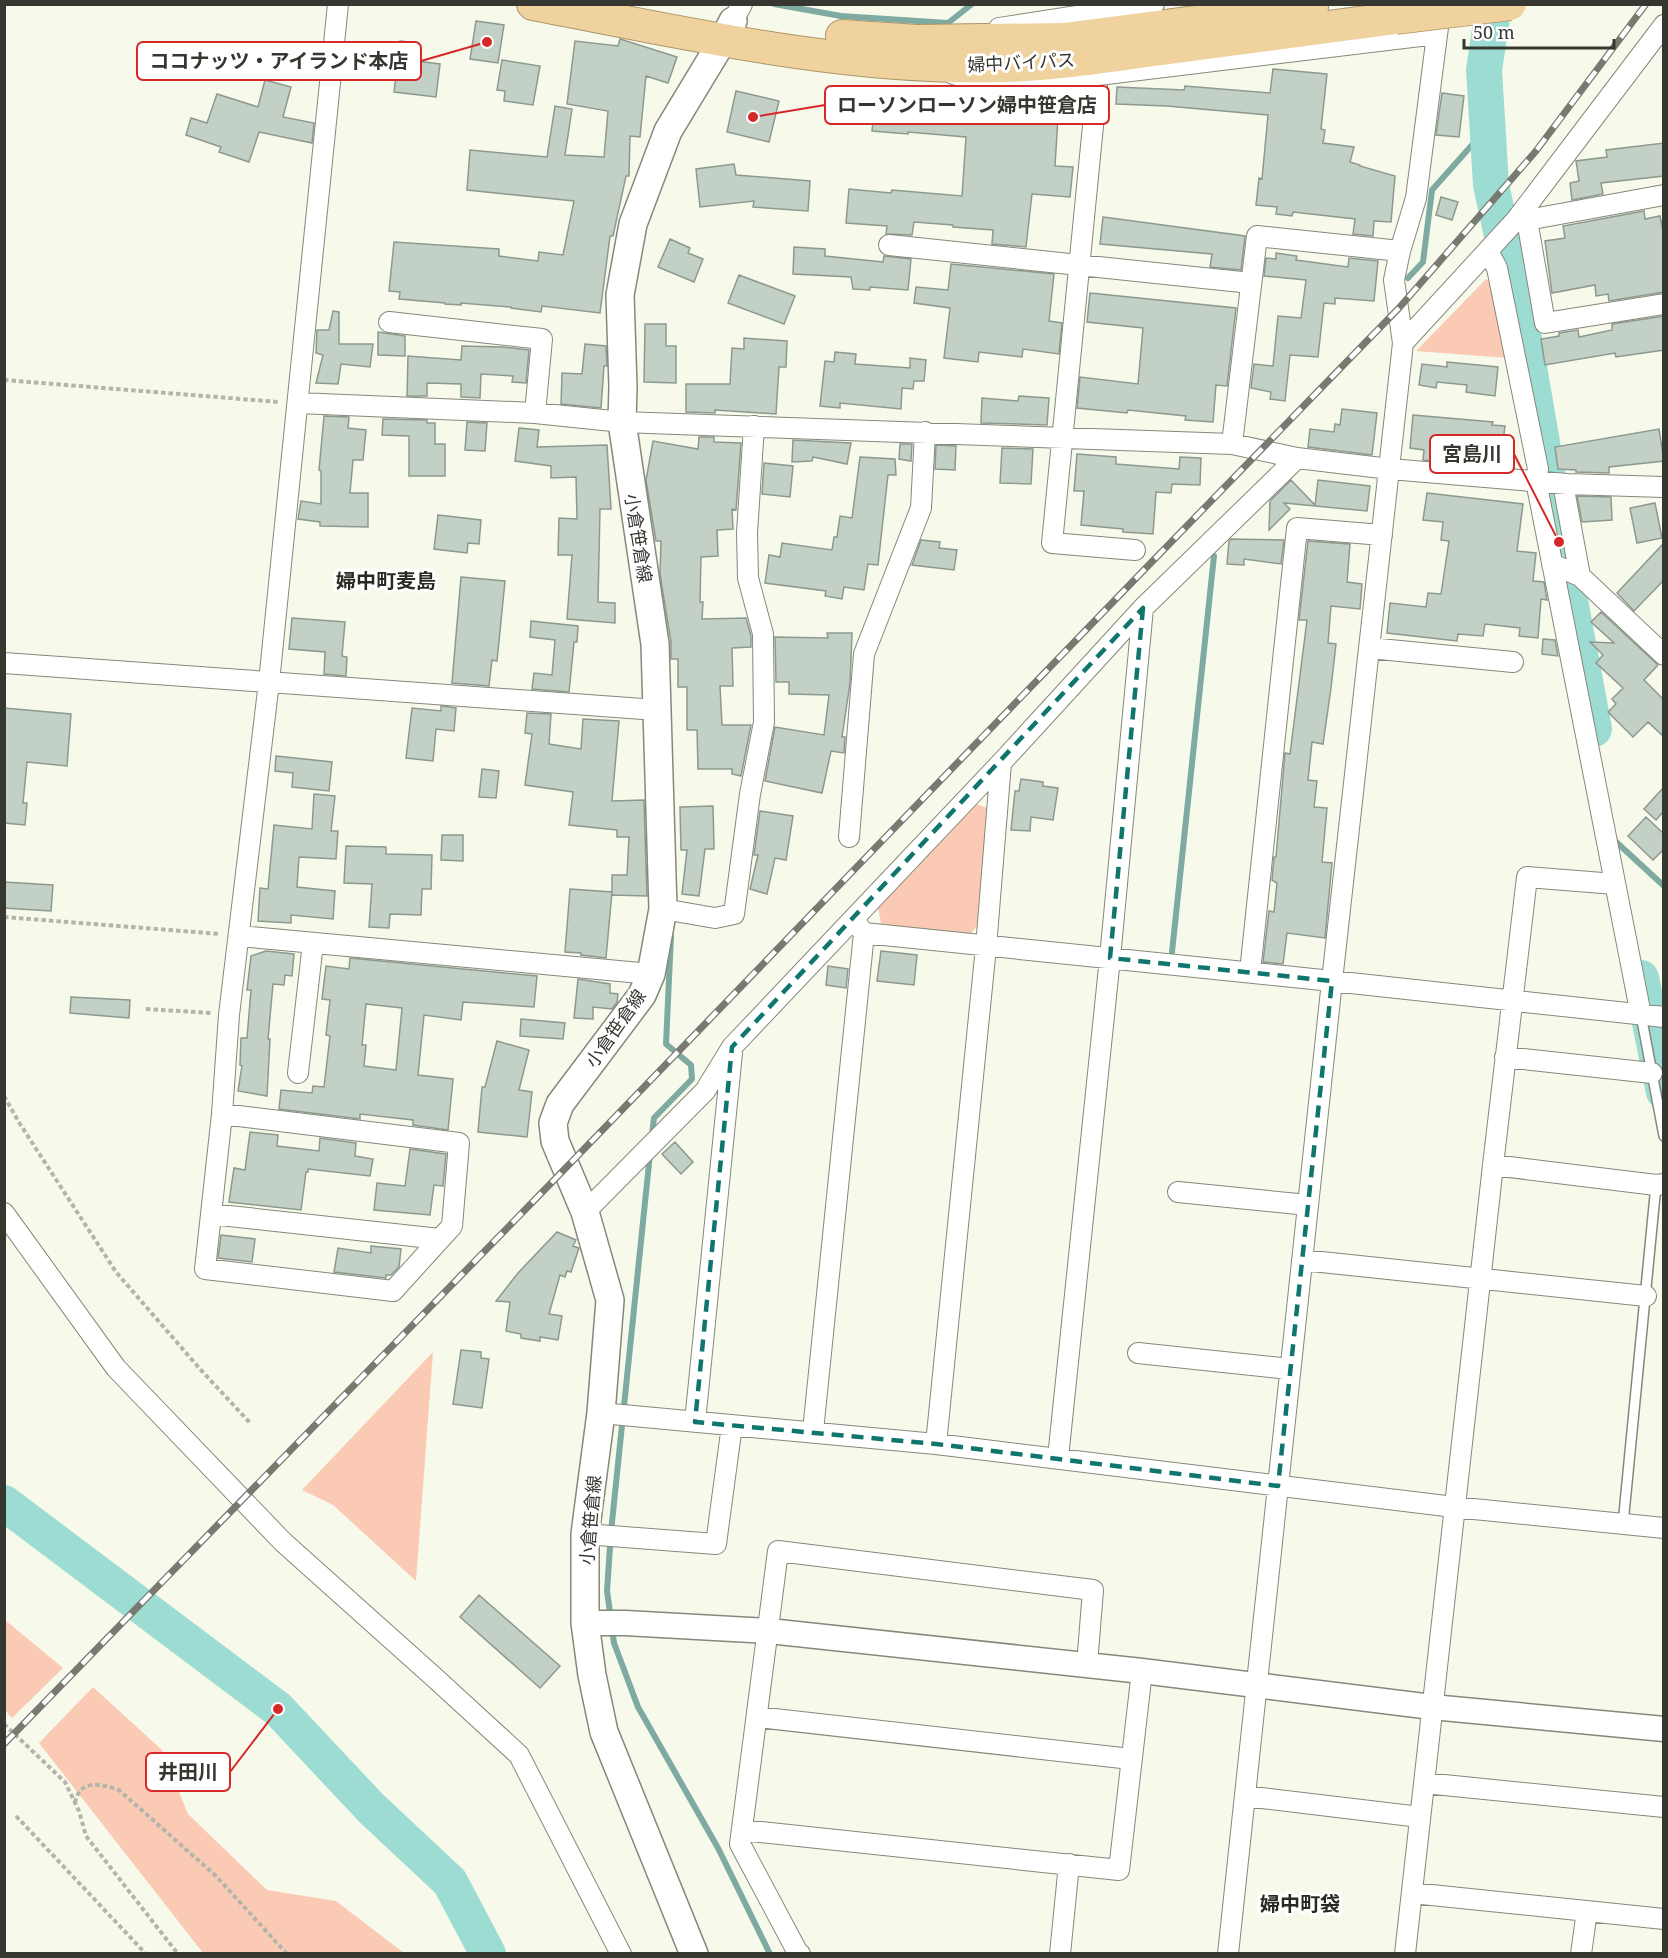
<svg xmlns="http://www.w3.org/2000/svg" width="1668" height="1958" font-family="'Noto Serif','Noto Sans JP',serif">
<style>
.green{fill:#fbcab4}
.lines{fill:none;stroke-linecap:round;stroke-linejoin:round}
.stream{stroke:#7eaaa2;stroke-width:6}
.river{stroke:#9ddcd2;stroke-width:36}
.building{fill:#c3d0c5;stroke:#8d998f;stroke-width:1.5;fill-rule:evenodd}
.service-casing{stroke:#85887a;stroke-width:12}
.minor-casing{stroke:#85887a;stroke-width:22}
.tertiary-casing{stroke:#85887a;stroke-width:27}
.secondary-casing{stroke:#85887a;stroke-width:30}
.trunk-casing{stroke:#ac9569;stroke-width:34}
.path{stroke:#b3b5aa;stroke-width:4;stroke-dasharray:4.5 3;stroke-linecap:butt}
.service{stroke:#fff;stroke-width:9}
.minor{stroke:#fff;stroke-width:20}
.tertiary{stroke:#fff;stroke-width:24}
.secondary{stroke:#fff;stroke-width:27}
.trunk{stroke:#f0d29f;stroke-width:32}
.rail-casing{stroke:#787a71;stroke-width:7}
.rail{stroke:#fff;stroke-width:4.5;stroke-dasharray:14;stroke-linecap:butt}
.trunk-bridge-casing{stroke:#ac9569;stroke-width:34;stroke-linecap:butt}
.trunk-bridge{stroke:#f0d29f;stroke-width:32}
.marked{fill:none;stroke:#0f766e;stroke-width:4.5;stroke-dasharray:12 8;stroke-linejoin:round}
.labels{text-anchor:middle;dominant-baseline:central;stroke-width:6;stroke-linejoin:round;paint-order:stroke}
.street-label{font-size:18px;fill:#363731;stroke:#fff}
.neighbourhood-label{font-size:20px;font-weight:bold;fill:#2a2b20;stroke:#fff}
.leader{fill:none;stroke:#d62828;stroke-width:2}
.callout-dot{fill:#d62828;stroke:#fff;stroke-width:2}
.callout{fill:#fff;stroke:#d62828;stroke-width:2}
.callout-label{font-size:20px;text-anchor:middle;font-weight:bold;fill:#363731}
</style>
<rect width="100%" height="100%" fill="#f7faeb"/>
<path class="green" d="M1486,279L1497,285L1507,358L1416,351Z
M974,803L992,810L981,921L968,937L882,928L878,908Z
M433,1352L416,1581L333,1505L302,1490Z
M5,1620L63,1668L12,1718L5,1710Z
M93,1687L162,1750L188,1814L267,1890L336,1901L404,1953H203L39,1743Z"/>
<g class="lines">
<path class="stream" d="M774,4L841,16L948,23L972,4
M1408,278L1423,262L1432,190L1488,127
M1614,840L1664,886
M1172,952L1214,556
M652,1135L654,1118L692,1079L691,1065L666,1044L671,936
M611,1619L607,1591L611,1532L650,1154
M612,1629L614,1643L638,1707L718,1848L770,1954"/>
<path class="river" d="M1494,4L1484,70L1491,185L1523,332L1559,542L1594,729
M1641,978L1664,1092
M4,1503L278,1709L371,1808L450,1882L488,1954"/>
</g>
<path class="building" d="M476,21L504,25L498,63L470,59Z
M620,39L677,57L668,83L646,76L640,137L630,136L629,176H626L613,236H610L600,313L542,306L541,312L511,308V307L461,303V305L445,304V303L399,299L400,292L389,291L394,242L499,249V256L538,261L539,252L563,255L574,201L467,190L470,150L547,157L555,106L572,109L565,155L604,157L608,111L567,104L575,41L618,46Z
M400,41L418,43L416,61L440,64L436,97L394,92Z
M502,60L540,66L533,105L504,101L505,91L497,90Z
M1273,69L1327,74L1321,129L1325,130L1323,143L1354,147L1350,162L1360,165V166L1395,176L1391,222L1374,221L1373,236L1353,234L1355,219L1293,212L1292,216L1276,214L1277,207L1256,205L1259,178L1262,179L1268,115L1167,106L1116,104L1117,87L1184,90L1185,86L1270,93Z
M265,80L291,87L283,117L314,123L312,143L259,132L249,162L219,152L221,147L186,135L191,118L207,123L217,94L258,107Z
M736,91L779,101L769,142L727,132Z
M1442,93L1464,96L1459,137L1436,135Z
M887,97L911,99L910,110L1019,120V115L1058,117L1055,166L1073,167L1070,197L1032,194L1026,247L992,244L993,230L953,227V225L914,222L912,235L886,234L887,226L846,223L849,189L891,193L892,190L962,196L966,137L908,132V134L872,131L874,111L886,112Z
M1664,143V176L1601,183L1603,194L1572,200L1570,183L1579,181L1576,161L1607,157L1606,150Z
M734,164L736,175L810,181L808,211L753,207L754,201L700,207L696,169Z
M1441,197L1458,202L1452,220L1436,215Z
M1644,211L1645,219L1660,216L1664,236V292L1609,301L1608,294L1596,296L1595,285L1552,293L1545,241L1565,238L1563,226Z
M1103,217L1245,236L1241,270L1210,267L1212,254L1100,244Z
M670,239L690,248L688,253L703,259L694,282L658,267Z
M794,247L825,249V256L883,262L884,256L911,259L908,290L870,287V290L853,289L851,277L793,274Z
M1276,253L1297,256L1296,260L1348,267L1349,258L1378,261L1374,301L1335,298V304L1324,303L1318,357L1290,355L1285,401L1270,399L1271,392L1251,388L1254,364L1273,366L1278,316L1301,318L1306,280L1264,276L1266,258L1276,259Z
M951,264L1054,274L1049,321L1062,323L1059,354L1023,349L1022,357L979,352L978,362L944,358L950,308L914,303L916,287L948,290Z
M739,275L795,296L784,324L728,303Z
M1090,293L1236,308L1227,386L1216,385L1213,422L1185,420L1186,416L1128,410L1127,413L1077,408L1080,377L1138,384L1143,328L1087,322Z
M333,311L339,312V344H373L370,367L341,364L338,384L316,383L323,355L316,353L317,330H329Z
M1664,316V350L1616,357L1615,353L1545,365L1541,339L1559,336V333L1578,330L1579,337L1612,330V324Z
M645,324H666V346H676V383L644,382Z
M378,332L405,336V356L378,355Z
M744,338L787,341L786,367H779L776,414L715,410V413L686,412V384H730L732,348L744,349Z
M585,344L606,346L607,366H604L601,408L561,404L562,373L582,374Z
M462,346L503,347L529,350L526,383L512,382L513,376L481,374L480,398L461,397V384L427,383V396H407L408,356L461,360Z
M835,352L856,354L855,364L910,368V358L926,360L924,381H914L913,389L902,388L901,409L840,403V408L820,406L825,361L834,362Z
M1447,362L1498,367L1495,396L1466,392L1467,385L1437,382L1436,388L1419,385L1422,364L1447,367Z
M1019,396L1049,398L1047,425L981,423L982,398L1018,401Z
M1342,409L1377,413L1372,455L1308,447L1310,429L1334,432L1335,424L1340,425Z
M1413,415L1493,422L1492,425L1505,426L1500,464L1458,460V463L1423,460L1424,450L1410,448Z
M324,416L349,417L348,428L366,430L363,460H353L350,493H368V527L320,526V522L298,519L301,501L321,504V471L319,470Z
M383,419L427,420V423H435V444H445V476H409V436L382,435Z
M467,422L487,423L485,451L465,450Z
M519,428L539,430L537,447L607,445L611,509H600L598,602L615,603V623L567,619L572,555H558L559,518L577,519L576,477L551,478V466L515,461Z
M1659,429L1664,461L1609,467V473L1576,472V470L1558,469L1555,447Z
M699,437H714V442L741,443L736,510L732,509L733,529L717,530L718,556L701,557L700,602H703L702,619L746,618L751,636V647L732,648L733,686H720L722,725H751L741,776L732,774V769H698L697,730H687V687H678V659H671V642L660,574L661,541H656L646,480L653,441L698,449Z
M793,440L851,443L847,464L813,457L812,461L792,462Z
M900,444H912L911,461L899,459Z
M936,445L956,446L955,470L935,469Z
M1002,448L1033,449L1031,484L1000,483Z
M1077,454L1116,457V464L1179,469L1180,457L1201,458L1200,485L1172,484L1171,493L1156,492L1153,534L1123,532V529L1081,525L1084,491H1074Z
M860,457L895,459L896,475H888L878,565L868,564L864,590L844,587L842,599L825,596L826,591L765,583L769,555L780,557L782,543L832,550L834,537H837L840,516L852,518Z
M764,463L793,466L790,497L762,494Z
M1291,480L1315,505L1318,480L1370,486L1367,511L1284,503L1290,509L1269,530L1270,501Z
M1427,493L1523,504L1517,551L1536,553L1533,581L1544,582L1547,600L1541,599L1538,638L1519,636L1520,628L1485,624L1483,636L1458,634L1457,641L1387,633L1390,603L1426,607L1428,593L1441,594L1449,541L1441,540L1443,522L1423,520Z
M1577,496L1611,497L1612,520L1582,522Z
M1655,503L1662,538L1637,543L1630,508Z
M438,515L481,520L479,544L468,543L467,553L434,549Z
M1231,539L1284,540L1281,564L1244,559V565L1227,564L1229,541Z
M921,540L940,542L939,548L957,550L954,570L912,565Z
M1308,541L1350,544L1347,582L1362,584L1360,609L1331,606L1328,643L1336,644L1331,688L1323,744L1312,742L1308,780L1317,781L1314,807L1327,808L1322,862L1332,863L1325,938L1287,933L1283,964L1263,962L1269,911L1274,912L1277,883L1272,880L1274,857H1276L1285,753L1290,754L1307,620H1299Z
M1664,543V580L1634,611L1617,593Z
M461,577L505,581L497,661L492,660L489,686L452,683Z
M1601,612L1658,665L1644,680L1664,700V737L1648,722L1633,737L1608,712L1616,704L1612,699L1623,688L1596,663L1603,655L1590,642L1614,643L1591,622Z
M292,618L345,622L342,656L347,657L346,676L324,674L325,652L289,649Z
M531,621L578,626L577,642H574L569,692L532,689L534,673L552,675L555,640L530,637Z
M827,633H852L850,683L842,737H845L844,753L831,751L822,793L765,781L775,727L824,735L829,695L789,694V682H776L775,637L828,638Z
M1543,639L1555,640L1558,656L1542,654Z
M441,706L456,708L454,731L436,729L433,761L406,758L412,708L441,711Z
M4,708L71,714L67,766L27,762L23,803H27L25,825L4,823Z
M527,713L551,714L549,744L581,749L583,719L619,721L612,801L644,800L647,896L612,895V875H627L629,837H617V830L569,825L573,792L525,785L532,734L525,733Z
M276,756L332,762L329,791L292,787L293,773L275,771Z
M482,769L499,771L496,798L479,797Z
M1021,779L1043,782V786L1058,788L1053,820L1031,817L1030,831L1011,830L1015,791H1019Z
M1664,787V811L1656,820L1644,809Z
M314,794L335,796L331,831H338L336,859L299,857L297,887L335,891L333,919L291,915V923L258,921L260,888L268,889L274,825L312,829Z
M713,806L714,849H705L699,896L682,894L687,850H681L680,807Z
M760,811L793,816L786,860L775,858L767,894L750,889L758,855H754Z
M1646,817L1664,834V849L1653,860L1628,836Z
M442,835H463V861L441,860Z
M346,846L386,847V854L432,855L431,889H422L421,915L390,914L389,928L369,927L372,884L344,883Z
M4,882L53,885L51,911L4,908Z
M570,889L612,892L606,958L581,955V953L565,952Z
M266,951L294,954L292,976L285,975L284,985L273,984L268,1039H270L267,1096L238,1091L242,1066L240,1065L241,1038H247L251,990H247L251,956Z
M881,951L917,955L914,985L877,981Z
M350,958L537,976L534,1007L463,1002L461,1020L424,1015L418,1075L453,1079L448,1130L413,1125V1120L360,1114V1119L279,1109L281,1090L312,1093L313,1086L324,1087L330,1036L326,1035L330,1000L322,999L326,966L349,969ZM366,1004L402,1008L396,1070L364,1066L366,1045H362Z
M828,966L848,969L846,988L826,985Z
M578,979L610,984V993L618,994L617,1002L612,1009L593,1007V1019L574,1018Z
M71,997L130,1000L129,1018L70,1013Z
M521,1019L565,1023L563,1039L520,1036Z
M497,1041L529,1050L519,1090L532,1092L527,1137L478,1132L482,1087H485Z
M250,1132L278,1135L277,1146L319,1151L320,1138L356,1143L355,1156L373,1159L370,1176L308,1169V1172H306L301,1210L229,1202L234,1168L245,1170Z
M675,1142L693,1162L681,1174L662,1154Z
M410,1149L446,1154L443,1186L434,1185L430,1215L374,1210L377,1183L405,1186Z
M557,1232L576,1240L573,1246L579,1248L571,1272L567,1271L565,1277L560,1275L549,1314L562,1316L558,1340L540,1337V1341L521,1338V1334L506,1331L510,1302L496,1301L518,1273Z
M221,1235L255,1239L252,1262L218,1258Z
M371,1246L401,1249L399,1267L391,1275H386V1278L334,1272L338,1248L371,1253Z
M461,1350L481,1352V1358L489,1359L482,1408L453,1404Z
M479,1595L560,1666L540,1688L460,1617Z"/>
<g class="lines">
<g class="service-casing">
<path id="service" d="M1641,1015L1664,1136
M1623,1524L1656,1185"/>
</g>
<g class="minor-casing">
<path id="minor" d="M733,21L742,4
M999,28L1154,4
M953,74L991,85L1098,75L1437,34
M1098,75L1052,543L1135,550
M1523,211L1527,220L1545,323L1664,304
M1527,220L1664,195
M889,245L1251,283
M1488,251L1497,268L1538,469L1536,481L1641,1015
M389,322L542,339L535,413
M1403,343L1516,220L1664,25
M298,403L535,413L622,422L1232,444L1297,458L1390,469L1567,484L1664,487
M1232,444L1257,236L1400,251
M1563,484L1580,576
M1552,564L1580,576L1664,655
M1369,648L1513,662
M4,663L657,710
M849,837L864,654L921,508L925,432
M663,909L715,918L734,914L750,794L764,722L763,634L748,578L747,533L754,426
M864,933L1332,981L1664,1017
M239,936L651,974
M1250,972L1297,528L1382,535
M1505,1057L1652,1073
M298,1073L313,943
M222,1114L459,1143L452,1226L393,1291L205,1269L222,1114L229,1015L269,682L338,4
M1493,1165L1656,1185L1664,1184
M1178,1192L1308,1205
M585,1212L705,1091L732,1047L1001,763L1143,608L1297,458
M4,1213L116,1368L283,1542L435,1678L519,1755L621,1954
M211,1214L440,1239
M1302,1260L1646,1296
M1138,1353L1290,1369
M601,1413L936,1444L1454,1507L1664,1528
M695,1422L732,1053
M813,1431L864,933L856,923
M936,1444L986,947L1001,763
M1058,1458L1110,958L1143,608
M585,1534L716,1544L732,1425
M757,1717L1131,1759
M1424,1783L1664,1807
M1245,1796L1420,1817
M742,1830L1119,1870L1142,1671
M1412,1893L1664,1919
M800,1954L798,1953L740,1844L778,1551L1093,1590L1087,1665
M1060,1954L1069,1864
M1228,1954L1332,981L1403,343L1394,280L1400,251L1416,198L1441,4
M1405,1954L1493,1165L1527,877L1615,884
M1581,1954L1587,1911"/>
</g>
<g class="tertiary-casing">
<path id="tertiary" d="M585,1623H625L769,1631L1142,1671L1432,1707L1664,1729"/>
</g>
<g class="secondary-casing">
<path id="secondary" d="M694,1954L604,1732L592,1675L585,1623V1534L601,1413L610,1300L585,1212L555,1141L553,1123L560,1104L642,995L651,974L663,909L655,644L622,422L623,387L620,295L633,224L668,131L723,40L733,21"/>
</g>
<g class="trunk-casing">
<path id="trunk" d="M533,4C685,33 840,69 995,66C1050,66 1107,56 1162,49C1240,39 1318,29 1396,18
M842,36L917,41L1064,39L1312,7"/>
</g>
<path class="path" d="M4,380L279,402
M4,917L220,934
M146,1009L211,1013
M4,1096L20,1124L116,1272L200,1369L251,1424
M4,1724L65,1782L79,1811L86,1836L178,1954
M75,1803C80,1778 101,1784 119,1790L216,1876L287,1954
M16,1816L146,1954"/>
<use href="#service" class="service"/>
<use href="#minor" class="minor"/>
<use href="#tertiary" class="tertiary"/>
<use href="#secondary" class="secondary"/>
<use href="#trunk" class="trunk"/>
<g class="rail-casing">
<path id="rail" d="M4,1744L557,1177L1142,572L1399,308L1536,151L1646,4"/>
</g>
<use href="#rail" class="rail"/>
<g class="trunk-bridge-casing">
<path id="trunk-bridge" d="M1396,18L1510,4"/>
</g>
<use href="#trunk-bridge" class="trunk-bridge"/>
</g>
<path class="marked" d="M1143,608L1110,958L1332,981L1278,1486L936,1444L695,1422L732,1047Z"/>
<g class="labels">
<g class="street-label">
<text transform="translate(1021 62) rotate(-3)">婦中バイパス</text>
<text transform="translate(639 538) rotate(81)">小倉笹倉線</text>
<text transform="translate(615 1028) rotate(-55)">小倉笹倉線</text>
<text transform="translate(590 1520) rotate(-85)">小倉笹倉線</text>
</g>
<g class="neighbourhood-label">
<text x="386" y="580">婦中町麦島</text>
<text x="1300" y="1903">婦中町袋</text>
</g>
</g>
<path class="leader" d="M487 42L421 61M753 117L825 105M1559 542L1514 454M278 1709L230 1772"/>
<g class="callout-dot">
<circle cx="487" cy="42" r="6"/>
<circle cx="753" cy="117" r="6"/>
<circle cx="1559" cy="542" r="6"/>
<circle cx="278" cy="1709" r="6"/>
</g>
<g class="callout">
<rect x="137" y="42" width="284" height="38" rx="6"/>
<rect x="825" y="86" width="284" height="38" rx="6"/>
<rect x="1430" y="435" width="84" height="38" rx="6"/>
<rect x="146" y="1753" width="84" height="38" rx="6"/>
</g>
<g class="callout-label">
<text x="279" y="68">ココナッツ・アイランド本店</text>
<text x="967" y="112">ローソンローソン婦中笹倉店</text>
<text x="1472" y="461">宮島川</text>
<text x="188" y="1779">井田川</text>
</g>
<rect width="1668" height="1958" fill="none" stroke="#363731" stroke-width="12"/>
<path d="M1464 39v9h150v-9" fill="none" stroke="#363731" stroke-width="3"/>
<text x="1473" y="39" font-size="18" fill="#363731" stroke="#ffffff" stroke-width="4.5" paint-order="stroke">50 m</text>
</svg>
